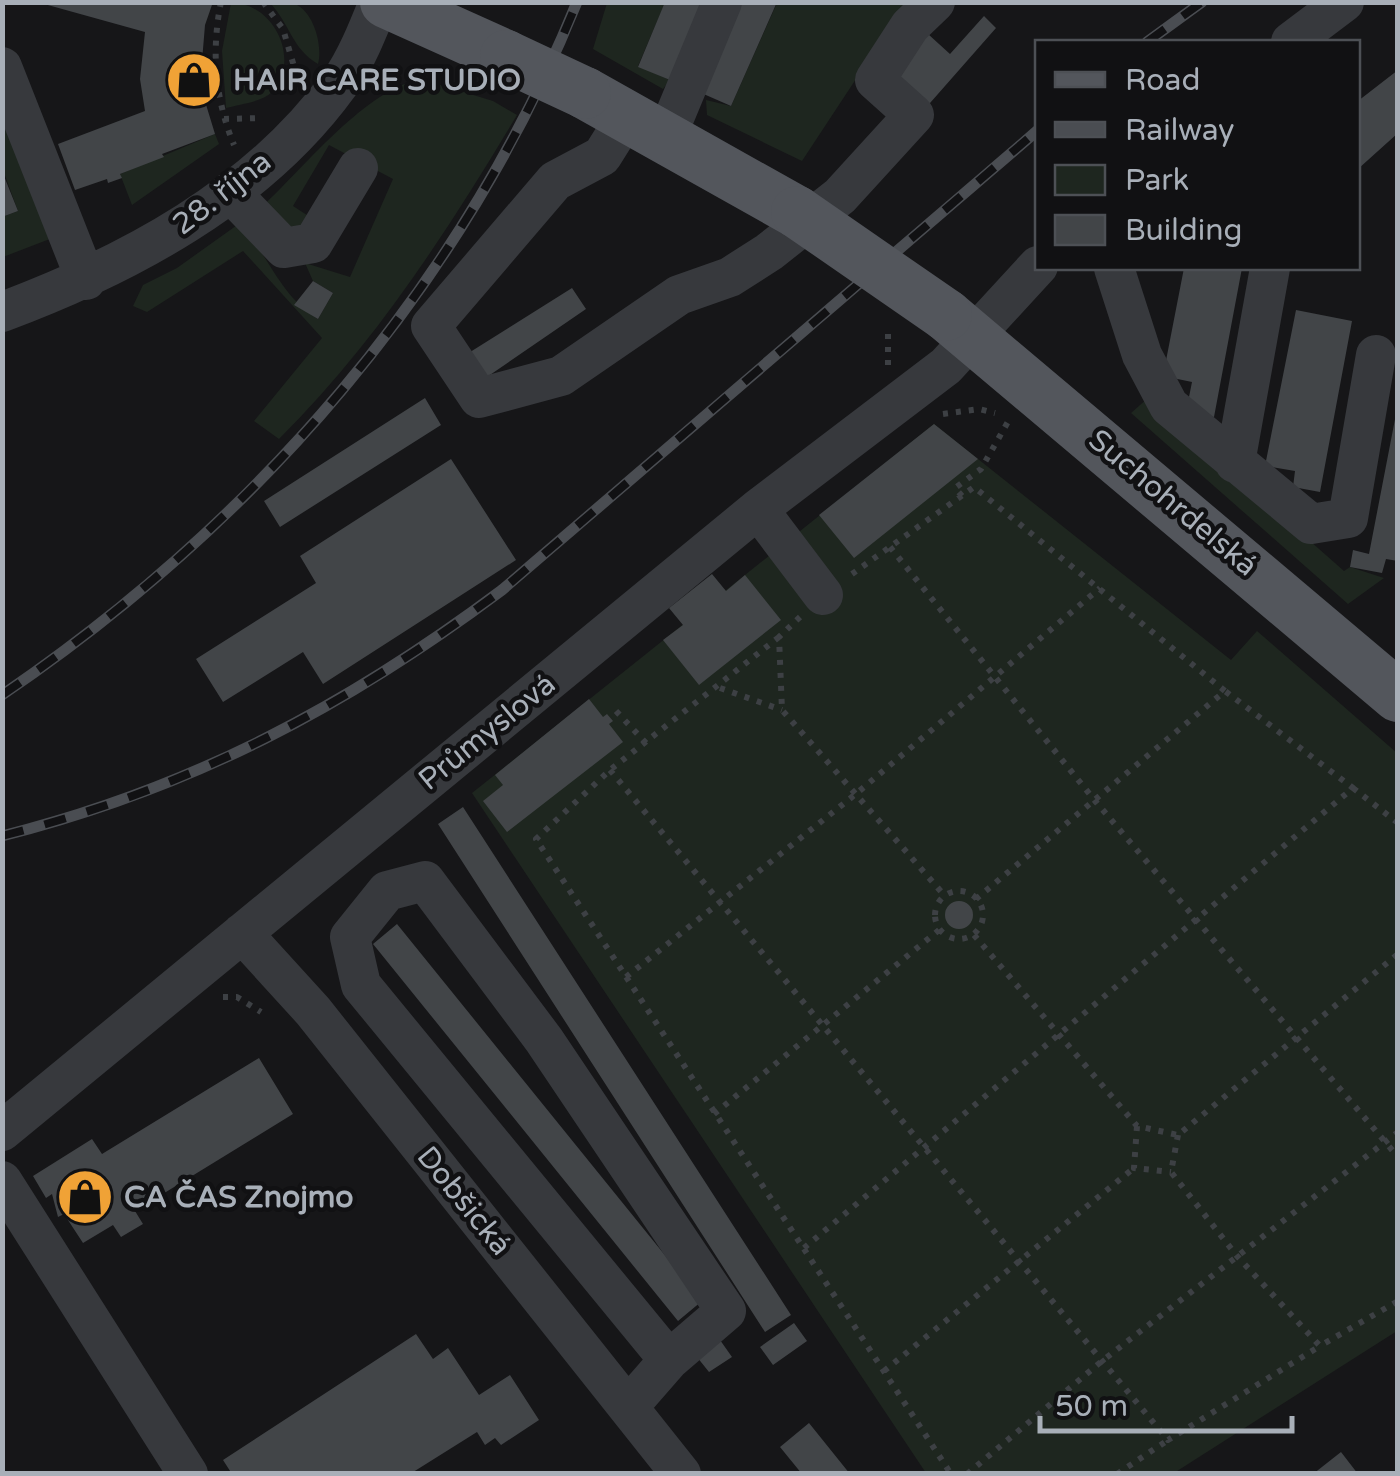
<svg xmlns="http://www.w3.org/2000/svg" width="1400" height="1476" font-family="'Varela Round',sans-serif">
<style>
.green{fill:#1e261f}
.building{fill:#424548}
.lines{fill:none;stroke-linecap:round;stroke-linejoin:round}
.path{stroke:#3d4044;stroke-width:6;stroke-dasharray:5 8;stroke-linecap:butt}
.minor{stroke:#37393d;stroke-width:40}
.major{stroke:#53565c;stroke-width:52}
.rail-casing{stroke:#4a4d52;stroke-width:11}
.rail{stroke:#111113;stroke-width:8;stroke-dasharray:22;stroke-linecap:butt}
.major-bridge{stroke:#53565c;stroke-width:52}
.labels{text-anchor:middle;dominant-baseline:central;stroke-width:9;stroke-linejoin:round;paint-order:stroke}
.poi-label{font-size:30px;font-weight:bold;fill:#a8afb8;stroke:#111113;text-anchor:start}
.street-label{font-size:30px;fill:#a8afb8;stroke:#111113}
</style>
<rect width="100%" height="100%" fill="#161618"/>
<path class="green" d="M231,3C273,2 302,59 272,92C262,102 240,104 226,108L222,51Z
M270,3C277,3 289,1 295,4C314,12 323,46 318,64C292,49 290,24 270,3Z
M607,3H665L638,66L670,80L663,89L593,49Z
M777,3H906L802,161L707,115L706,100L731,106Z
M421,79L493,101L517,115C448,230 375,344 279,439L254,421L322,338L243,251L147,312L133,306L143,285L177,268L240,223C268,255 281,297 318,319L333,293L313,281L305,263L350,277L393,179L329,145L293,206L313,219L292,230L266,203C306,165 367,89 421,79Z
M3,95L55,237L3,257L2,217L18,211L3,170Z
M215,134L219,144L132,205L120,174Z
M1148,398L1344,571L1350,567L1384,578L1348,604L1131,413Z
M934,424L1231,660L1257,631L1397,753V1331L1174,1473H926L472,793Z"/>
<path class="building" d="M37,2H213L205,25L202,61L204,94H213L204,98L215,134L162,154L164,157L120,174L122,178L108,183L107,179L75,190L58,144L145,111L140,79L145,32Z
M665,2H702L670,80L638,67Z
M740,2H777L731,106L699,92Z
M984,16L996,28L923,111L888,80L928,34L950,54Z
M1398,70V133L1358,169V101Z
M2,171L18,211L2,217Z
M1184,268H1242L1214,417L1186,412L1192,382L1163,376Z
M313,281L333,293L318,319L294,305Z
M572,288L586,309L484,379L467,354Z
M1296,310L1352,321L1320,492L1293,487L1295,471L1265,466Z
M425,398L441,425L280,527L264,501Z
M1396,414L1398,561L1386,559L1382,573L1350,567L1353,550L1369,554Z
M934,424L978,459L854,558L819,515Z
M451,459L516,560L323,684L303,652L223,702L196,659L316,583L300,556Z
M712,574L726,591L745,575L781,620L699,685L663,640L683,625L669,608Z
M589,699L603,717L607,714L613,721L609,724L623,742L507,832L483,801L503,785L495,775Z
M463,807L791,1315L765,1332L438,824Z
M945 915a14 14 0 1 1 28 0a14 14 0 1 1-28 0Z
M397,924L702,1301L678,1321L373,944Z
M259,1058L293,1114L135,1211L143,1224L121,1237L113,1225L83,1243L64,1214L58,1217L52,1194L46,1198L33,1176L92,1139L102,1154Z
M794,1323L807,1341L773,1365L760,1347Z
M416,1334L433,1359L448,1348L479,1395L510,1375L539,1420L501,1445L495,1438L485,1445L477,1432L410,1474H232L223,1460Z
M720,1340L732,1357L709,1372L697,1357Z
M809,1423L850,1474H802L780,1447Z
M1341,1452L1358,1474H1313Z"/>
<g class="lines">
<path class="path" d="M221,2C211,51 215,99 234,145
M263,2L283,29L298,80
M383,85L407,74L438,75
M224,119L263,118
M888,365V333
M943,414L979,409L995,413
M962,496L955,488L981,469L1009,420
M890,547L1096,802L1398,1157
M852,574L974,487L1225,691L976,899
M800,617L779,637L782,710L945,896
M779,637L610,770L536,839L951,1474
M720,688L782,710
M616,711L646,743
M610,770L1168,1440L1320,1346
M1353,788L1398,823
M935 915a24 24 0 1 1 48 0a24 24 0 1 1-48 0Z
M974,935L1137,1126L1178,1135L1398,954
M626,977L857,793L1100,588
M223,997H237L261,1012
M714,1114L939,930
M1137,1126L1134,1168L1171,1172
M1178,1135L1171,1172L1237,1256L1320,1346L1398,1301
M804,1248L1353,788L1225,691
M884,1371L1134,1168
M967,1474L1102,1361L1398,1132
M1117,1474L1168,1440"/>
<path class="minor" d="M1291,42L1344,2
M2,67L86,280
M627,116L602,156L555,181L431,326L479,398L561,376L679,295L730,277L769,252L840,196L914,115L875,80L910,26L935,2
M666,137L722,2
M230,192L284,248L313,243L358,168
M1114,268L1142,355L1169,406L1311,524L1348,518L1376,355
M2,312C128,265 258,196 339,84C356,60 368,30 379,2
M1235,463L1270,268
M758,509L823,595
M242,933L313,1011L681,1474
M2,1131L758,509L946,366L1038,266
M2,1181L188,1474
M628,1407L669,1360L726,1311L544,1040L425,881L387,891L350,937L361,985L669,1360"/>
<path class="major" d="M386,2L506,56
M585,93L797,212
M946,315L1398,696"/>
<g class="rail-casing">
<path id="rail" d="M1147,42L1202,2
M2,695C256,522 461,288 577,2
M2,836C192,788 347,706 502,590L1038,130"/>
</g>
<use href="#rail" class="rail"/>
<path class="major-bridge" d="M506,56L585,93
M797,212L946,315"/>
</g>
<defs>
<g id="shop-disc" transform="scale(2.875)"><circle r="9.5" fill="#f0a236" stroke="#111113"/><path d="M-5-2.5h2.3a2.7 3.5 0 0 1 5.4 0H5L5.5 6h-11ZM-1.5-2.5h3a1.5 2.3 0 0 0-3 0Z" fill="#111"/></g>
</defs>
<g fill-rule="evenodd">
<use href="#shop-disc" x="194" y="80"/>
<use href="#shop-disc" x="85" y="1197"/>
</g>
<g class="labels">
<g class="poi-label">
<text x="233" y="80">HAIR CARE STUDIO</text>
<text x="124" y="1197">CA ČAS Znojmo</text>
</g>
<g class="street-label">
<text transform="translate(222 193) rotate(-38)">28. října</text>
<text transform="translate(1173 503) rotate(40)">Suchohrdelská</text>
<text transform="translate(487 732) rotate(-39)">Průmyslová</text>
<text transform="translate(464 1201) rotate(51)">Dobšická</text>
</g>
</g>
<rect width="1400" height="1476" fill="none" stroke="#a8afb8" stroke-width="10"/>
<rect x="1035" y="40" width="325" height="230" fill="#111113" stroke="#4d5055" stroke-width="2.5"/>
<rect x="1055" y="72" width="50" height="15" fill="#53565c" stroke="#4d5055" stroke-width="2.5"/>
<text x="1125" y="90" font-size="30" fill="#a8afb8">Road</text>
<rect x="1055" y="122" width="50" height="15" fill="#4a4d52" stroke="#4d5055" stroke-width="2.5"/>
<text x="1125" y="140" font-size="30" fill="#a8afb8">Railway</text>
<rect x="1055" y="165" width="50" height="30" fill="#1e261f" stroke="#4d5055" stroke-width="2.5"/>
<text x="1125" y="190" font-size="30" fill="#a8afb8">Park</text>
<rect x="1055" y="215" width="50" height="30" fill="#424548" stroke="#4d5055" stroke-width="2.5"/>
<text x="1125" y="240" font-size="30" fill="#a8afb8">Building</text>
<path d="M1040 1416v15h252v-15" fill="none" stroke="#a8afb8" stroke-width="5"/>
<text x="1055" y="1416" font-size="30" fill="#a8afb8" stroke="#111113" stroke-width="8" paint-order="stroke">50 m</text>
</svg>
